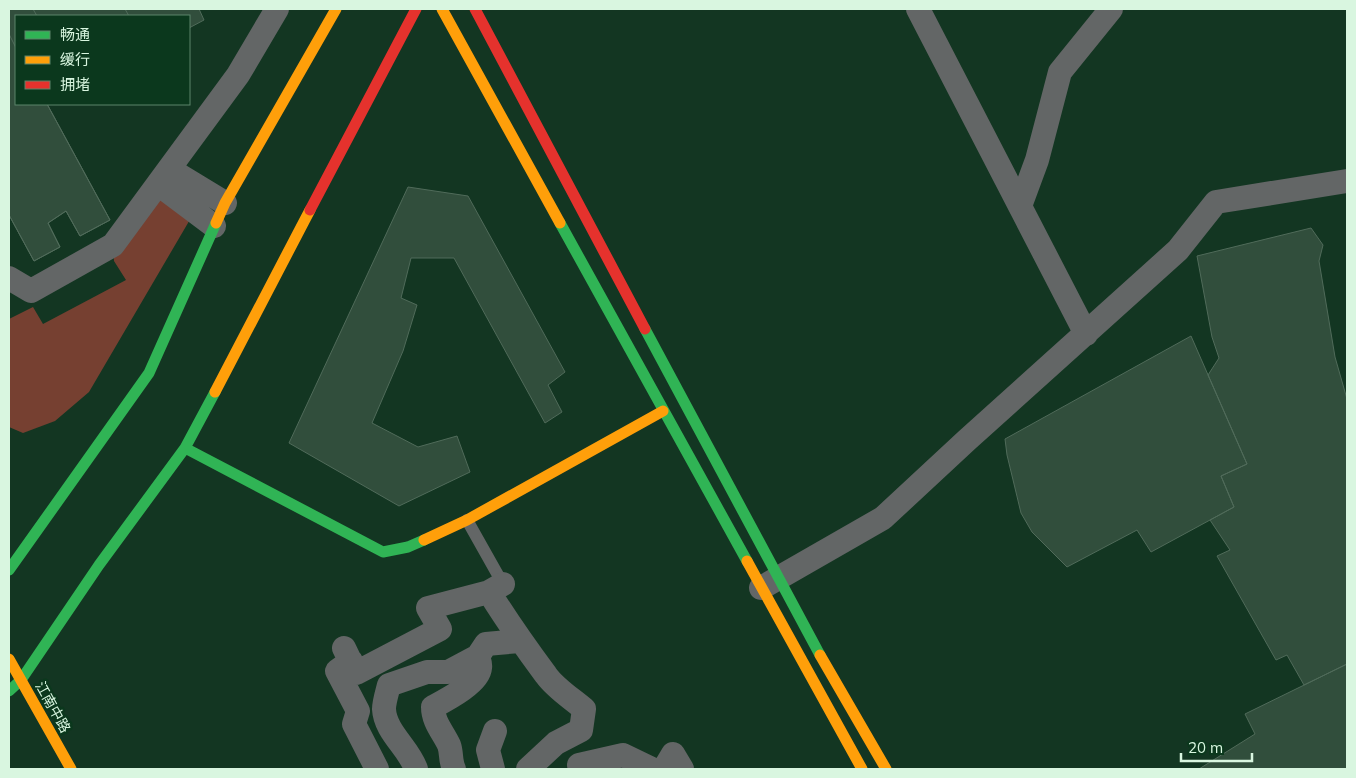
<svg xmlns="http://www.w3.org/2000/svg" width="1356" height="778" font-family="Mulish,'Noto Sans SC',sans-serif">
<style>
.green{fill:#764031}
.building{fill:#314e3c;stroke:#506b5a}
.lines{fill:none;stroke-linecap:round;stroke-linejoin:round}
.lane{stroke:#636666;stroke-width:12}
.street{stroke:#636666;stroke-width:24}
.fast{stroke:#30b455;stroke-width:11}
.slow{stroke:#ff9f0a;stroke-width:11}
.jam{stroke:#e5322d;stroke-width:11}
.labels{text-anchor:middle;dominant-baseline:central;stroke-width:5;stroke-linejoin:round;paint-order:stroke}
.street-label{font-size:14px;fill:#d9f6e0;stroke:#0b381d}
</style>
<rect width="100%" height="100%" fill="#133622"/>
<path class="green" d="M156,187L195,211L89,392L55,421L23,433L9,427V319L33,307L43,324L126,280L114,261L113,245Z"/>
<path class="building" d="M9,9H199L204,20L189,28V16H16V104H47L110,220L80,236L66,211L48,223L60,247L34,261L9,215Z
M33,9H125L129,16H37Z
M9,34L16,48V104H47L110,220L80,236L66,211L48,223L60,247L34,261L9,215Z
M408,187L468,196L565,372L548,385L562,412L545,423L454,258H411L401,298L417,305L403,351L372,423L418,447L457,436L470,472L399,506L289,443Z
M1311,228L1323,245L1319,261L1335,357L1347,399V664L1304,685L1287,655L1276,660L1217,556L1230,550L1210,520L1234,507L1221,476L1247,464L1208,375L1219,358L1212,337L1197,256Z
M1191,336L1247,464L1221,476L1234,507L1151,552L1137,530L1067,567L1032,532L1021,513L1007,455L1005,439Z
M1347,664V769H1199L1255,734L1245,714Z"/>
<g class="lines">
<path class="lane" d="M467,520L503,584"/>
<path class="street" d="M918,9L1086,334
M169,169L225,203
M158,184L214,226
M1020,206L1037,160L1060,72L1111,9
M9,278L31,291L113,245L238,75L277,9
M503,584L489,592C507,621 526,648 546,675C555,688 571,698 584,709L581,730L556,743L528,769
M761,588L883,518L967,440L1178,250L1216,202L1347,181
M344,648L356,673L440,629L428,608L489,592
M351,661L337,671L358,711L354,724L377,769
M579,765L623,755L652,769
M416,769C409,748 385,732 384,709C384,702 387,693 389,685L427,672H448L478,656L486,644L520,641
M454,769C450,761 452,753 449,745C443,732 433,722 433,707C446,700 479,683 480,668C481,664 479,660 478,656
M493,769L488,750L495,731
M664,769L673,754L682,769"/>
<path class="fast" d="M560,223L747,561
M645,329L820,655
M185,448L383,552L408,547L424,540
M9,570L149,373L216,223
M9,691L21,680L99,565L185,448L215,392"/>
<path class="slow" d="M442,9L560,223
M216,223L225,203L336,9
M215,392L310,210
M424,540L467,520L663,411
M747,561L862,769
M820,655L886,769
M9,659L71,769"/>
<path class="jam" d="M475,9L645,329
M310,210L416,9"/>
</g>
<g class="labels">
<g class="street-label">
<text transform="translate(53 707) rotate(61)">江南中路</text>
</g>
</g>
<rect width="1356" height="778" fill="none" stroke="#d9f6e0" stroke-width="20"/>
<rect x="15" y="15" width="175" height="90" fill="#0b381d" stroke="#5d846b"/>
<rect x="25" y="31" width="25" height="8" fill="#30b455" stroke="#5d846b"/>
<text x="60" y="40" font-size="15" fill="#d9f6e0">畅通</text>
<rect x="25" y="56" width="25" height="8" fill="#ff9f0a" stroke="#5d846b"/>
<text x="60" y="65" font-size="15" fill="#d9f6e0">缓行</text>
<rect x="25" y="81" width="25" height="8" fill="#e5322d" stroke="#5d846b"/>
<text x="60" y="90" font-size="15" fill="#d9f6e0">拥堵</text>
<path d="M1181 753v8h71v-8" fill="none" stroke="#d9f6e0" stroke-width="2.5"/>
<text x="1188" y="753" font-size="15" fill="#d9f6e0" stroke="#0b381d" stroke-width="4" paint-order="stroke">20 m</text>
</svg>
